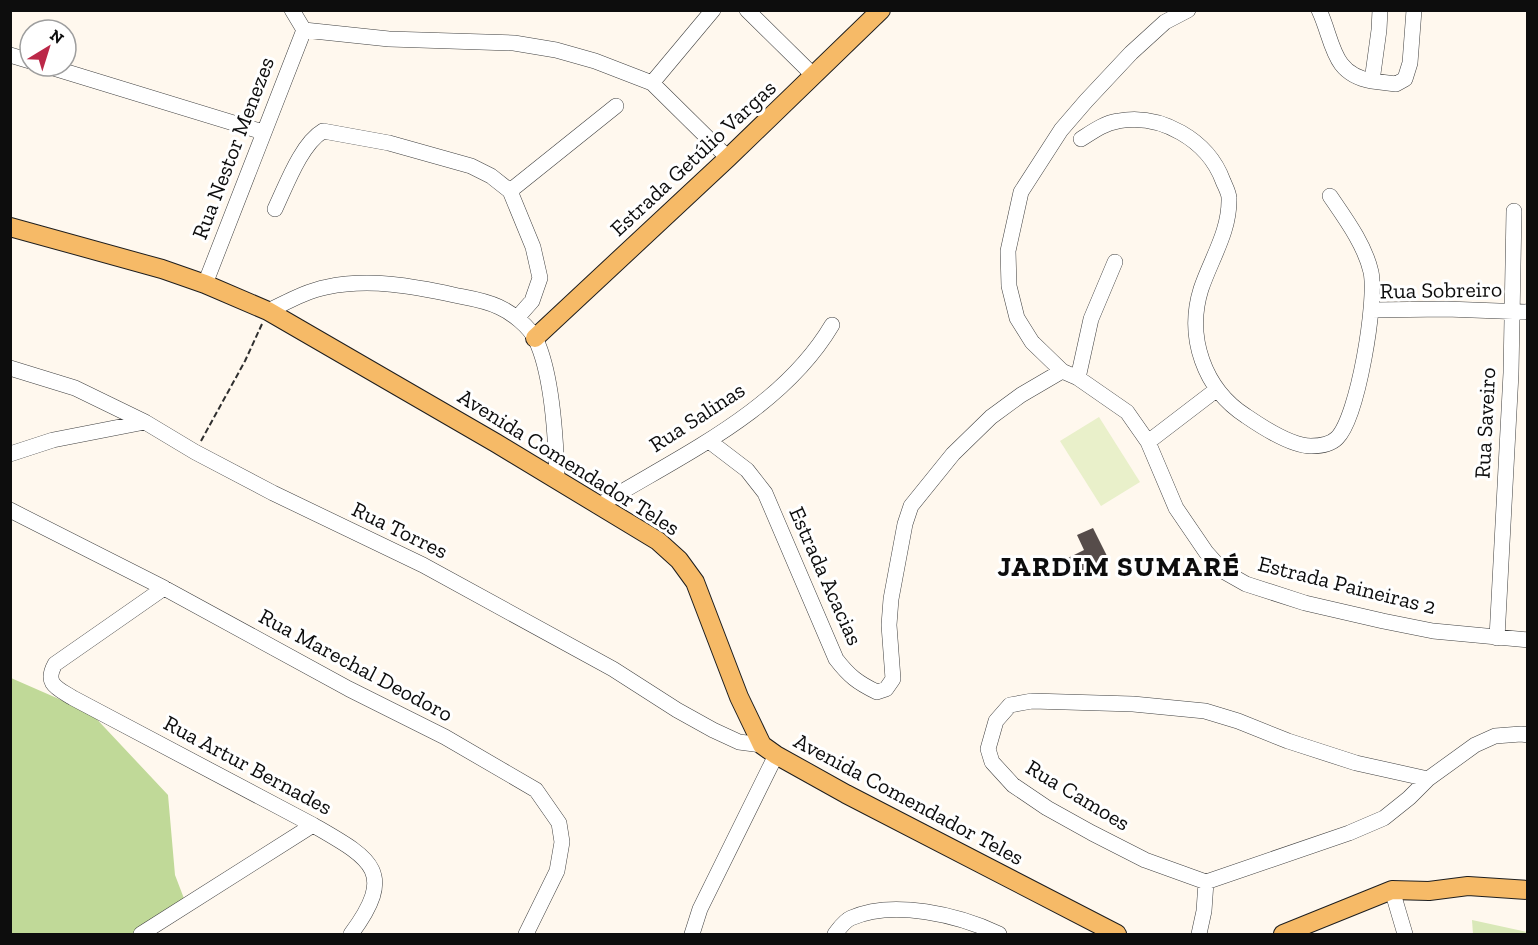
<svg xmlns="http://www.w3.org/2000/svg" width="1538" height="945" font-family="'Zilla Slab',serif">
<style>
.green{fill:#d9e8b8}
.forest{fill:#c0d998}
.pitch{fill:#e9f0ca}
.building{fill:#564c4a}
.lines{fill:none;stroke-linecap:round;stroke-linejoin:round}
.minor-casing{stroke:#404040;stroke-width:16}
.major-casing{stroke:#1e1e1e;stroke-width:20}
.path{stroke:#2f2f2f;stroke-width:2;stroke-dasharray:6 3;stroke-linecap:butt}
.minor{stroke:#fff;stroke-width:15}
.major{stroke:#f6ba67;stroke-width:18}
.labels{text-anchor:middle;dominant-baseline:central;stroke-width:6;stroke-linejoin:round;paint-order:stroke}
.street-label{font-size:22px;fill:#0d0d0d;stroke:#fff}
.district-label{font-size:28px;font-weight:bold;letter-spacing:1.5px;fill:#0d0d0d;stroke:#fff}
</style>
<rect width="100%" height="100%" fill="#fff8ee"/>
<path class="green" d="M1472,920L1527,932V934H1473Z"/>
<path class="forest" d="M11,678L91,713L168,795L175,875L188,909L153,934H11Z"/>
<path class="pitch" d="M1099,417L1140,482L1101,506L1060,441Z"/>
<path class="building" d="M1093,528L1110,562L1077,577L1068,558L1084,550L1077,535Z"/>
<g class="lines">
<g class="minor-casing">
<path id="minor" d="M292,10L304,30
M747,10L814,76
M1188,10L1165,22L1131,53L1086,101L1061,130L1021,192L1008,251L1009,286L1017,318L1032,342L1062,371L1078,378L1127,412L1148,442L1176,508L1206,552L1223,571L1246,584L1305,603L1383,621L1433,631L1528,640
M1319,10C1334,42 1331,74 1372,81L1379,30L1380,10
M304,30L389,39L514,43L556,50L595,61L652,83L728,158
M10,55L30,61
M47,66L263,132
M1372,81L1396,84L1405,79L1410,63L1414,10
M652,83L713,10
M1081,139C1092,132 1104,123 1118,121C1161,113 1208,140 1223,181C1225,186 1229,193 1229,198C1230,231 1211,259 1201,289C1186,337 1204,389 1246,416C1262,427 1292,446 1311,446C1320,446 1330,445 1337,438C1358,417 1377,301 1371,272C1365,245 1345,218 1330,196
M510,191L616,106
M275,209C286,186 301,144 323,131L389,143L471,166L491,176L510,191L533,247L540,278L532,301L517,318
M205,284L304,30
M1371,310L1446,309L1528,312
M268,311C287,302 306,291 327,287C369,278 413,286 454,295C469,298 485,300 499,307C512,313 529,326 536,340C552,374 556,441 557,480
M10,368L75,388L145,422L195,452L273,493L423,565L613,669L677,710L713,730L739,742L762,745
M1078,378L1091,319L1115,262
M709,441L747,470L765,493L836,659C849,676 858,683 877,692L886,689L893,679L889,625L891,599L905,524L911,506L953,454L991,417L1021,395L1062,371
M1148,442L1216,390
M10,454L53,440L145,422
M598,506C681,455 781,411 832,325
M10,510L164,588L349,689L445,737L536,790L559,823L562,842L557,871L526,934
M164,588L55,664C44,684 57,688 73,698L313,825C370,858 398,871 351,934
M1497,638L1511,373L1514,211
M1428,779L1356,763L1288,741L1238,721L1205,711L1133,704L1032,701L1010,705L996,721L988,749L992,762L1013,785L1047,808L1092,833L1145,860L1206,882L1349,833L1384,818L1409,798L1428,779L1475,745L1495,736L1521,734L1528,735
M1392,890L1405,934
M141,934L313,825
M692,934L700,909L776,755
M835,934C839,929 844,921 851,918C893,899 959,915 999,934
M1199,934L1204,911L1206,882"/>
</g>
<g class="major-casing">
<path id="major" d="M10,227L162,269L205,284L268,311L496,443L658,541L679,560L695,582L739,697L762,745L776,755L846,794L1117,934
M535,338L728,158L881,10
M1283,934L1392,890L1429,891L1468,886L1528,890"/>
</g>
<path class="path" d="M201,441L245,361L262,324"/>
<use href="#minor" class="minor"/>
<use href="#major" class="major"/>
</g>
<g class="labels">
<g class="street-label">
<text transform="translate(233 148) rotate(-69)">Rua Nestor Menezes</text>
<text transform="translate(693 158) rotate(-43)">Estrada Getúlio Vargas</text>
<text transform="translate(1441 290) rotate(-1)">Rua Sobreiro</text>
<text transform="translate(697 417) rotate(-33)">Rua Salinas</text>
<text transform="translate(1485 423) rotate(-87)">Rua Saveiro</text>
<text transform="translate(569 462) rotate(32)">Avenida Comendador Teles</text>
<text transform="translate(400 530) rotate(26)">Rua Torres</text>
<text transform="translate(826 576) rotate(66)">Estrada Acacias</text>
<text transform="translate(1347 585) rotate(14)">Estrada Paineiras 2</text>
<text transform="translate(356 665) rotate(28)">Rua Marechal Deodoro</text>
<text transform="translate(248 765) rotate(28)">Rua Artur Bernades</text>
<text transform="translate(1078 795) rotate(31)">Rua Camoes</text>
<text transform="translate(909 799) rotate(28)">Avenida Comendador Teles</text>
</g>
<g class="district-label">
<text x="1119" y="566">JARDIM SUMARÉ</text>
</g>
</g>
<rect width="1538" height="945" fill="none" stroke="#0d0d0d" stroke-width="24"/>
<g transform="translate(48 48) rotate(38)"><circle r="28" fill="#ffffff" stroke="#9e9e9e" stroke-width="1.5"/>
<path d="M0-4.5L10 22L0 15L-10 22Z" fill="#bb2848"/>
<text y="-9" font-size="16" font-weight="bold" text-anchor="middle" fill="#0d0d0d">N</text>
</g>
</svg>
